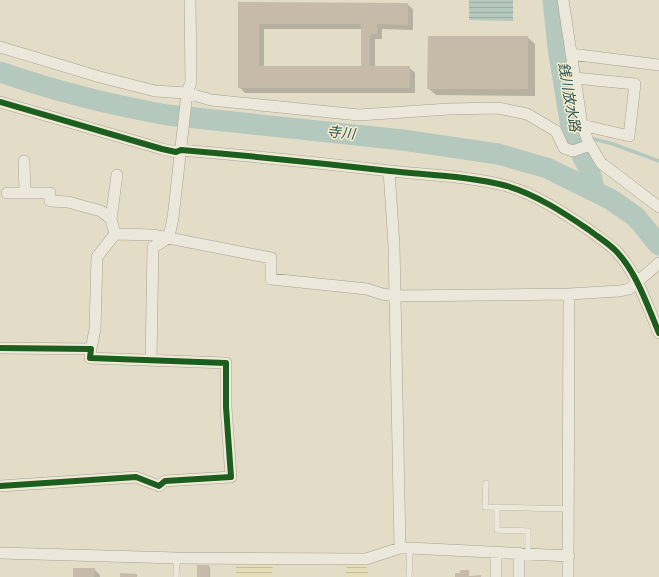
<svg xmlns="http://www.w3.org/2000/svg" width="659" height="577" font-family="'Times New Roman','Noto Sans JP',serif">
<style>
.farmland{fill:url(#farmland-rules)}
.water{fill:url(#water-rules)}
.shadow{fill:#0003;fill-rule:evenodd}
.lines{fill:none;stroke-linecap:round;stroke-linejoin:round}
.stream{stroke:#b5c8be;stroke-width:3.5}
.river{stroke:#b5c8be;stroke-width:21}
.building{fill:#c6bba9;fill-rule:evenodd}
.service-casing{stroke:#a7a192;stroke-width:6}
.minor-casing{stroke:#a7a192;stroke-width:12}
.service{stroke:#ebe7da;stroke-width:5.5}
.minor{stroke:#ebe7da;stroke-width:11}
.cycleway-casing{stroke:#f5edcd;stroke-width:8}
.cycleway{stroke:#1b5e20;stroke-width:6}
.labels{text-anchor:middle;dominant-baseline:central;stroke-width:3;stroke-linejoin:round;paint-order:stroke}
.water-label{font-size:14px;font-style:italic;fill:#2a5455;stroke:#f5edcd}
</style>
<defs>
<pattern id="farmland-rules" width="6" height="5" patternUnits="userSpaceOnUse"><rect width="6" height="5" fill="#e3deb8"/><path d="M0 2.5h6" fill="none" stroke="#c3bf9e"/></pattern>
<pattern id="water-rules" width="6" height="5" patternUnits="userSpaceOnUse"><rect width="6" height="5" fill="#b5c8be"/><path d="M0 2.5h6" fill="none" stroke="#9caca3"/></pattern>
</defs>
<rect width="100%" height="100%" fill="#e3ddc8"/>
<path class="farmland" d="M236,563L273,564L272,577H236Z
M346,565H364L368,569V577H346Z"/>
<path class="water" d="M469,0H513V21L469,20Z"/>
<path class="shadow" d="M239,3L407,4L413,9V30L382,29V39H375V67H409L415,73V93H245L239,87ZM264,29H362V67H264Z
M527,37L535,44V96L436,95L428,88Z
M209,566L210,568V577H198Z
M94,569L100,575V577H74Z"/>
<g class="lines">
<path class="stream" d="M576,143L594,139L613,144L659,161"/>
<path class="river" d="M553,0L558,48L571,127L576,143L589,169L595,191
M0,72C54,91 111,105 167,115L403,140L498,154L547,168L610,199L636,217L659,245"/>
</g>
<path class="building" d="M238,2L408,3V25L377,24V34H370V66H410V88H238ZM259,24H361V66H259Z
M428,36H528V89H427Z
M197,565H209V577H197Z
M73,568H95L94,577H73Z
M460,570H469V576L481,575V577H455V573H460Z
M120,573L137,574V577H120Z"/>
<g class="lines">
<g class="service-casing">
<path id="service" d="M486,483L485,507L569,509
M497,507V530L528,531V553
M176,577L177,558
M409,577L410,548"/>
</g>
<g class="minor-casing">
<path id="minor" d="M563,0L582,125L588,141L601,163L659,207
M0,47L100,77L155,91L187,93L211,100L359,115L449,109L498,108L527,114L556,131L564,148L573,151L590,145
M571,54L659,65
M575,78L635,84L629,136L582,125
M0,102L162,149L176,152L181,150C251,156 320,163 390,171C428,175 469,176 507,186C537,195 564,213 589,230C598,237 608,243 616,251C637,273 647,305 659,333
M24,161L25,193
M389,171L394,245L400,548
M7,193H50V201L68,202L101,211L111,219L115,234
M111,219L117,175
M115,234L153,235L271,258V279L367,289L382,294L395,296L569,294L620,291L629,289L659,263
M0,348L91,349L90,358L226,363V407L231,477L165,481L159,486L136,477L0,486
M91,349L95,329L97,257L115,234
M151,361L153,247C171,238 169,237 173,218L187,93L191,82L190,0
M496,552V577
M0,553L177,558L366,559L400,548H410L569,556
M519,553V577
M568,577L569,294"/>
</g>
<use href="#service" class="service"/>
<use href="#minor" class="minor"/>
<g class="cycleway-casing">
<path id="cycleway" d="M0,102L162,149L176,152L181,150C251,156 320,163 390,171C428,175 469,176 507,186C537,195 564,213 589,230C598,237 608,243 616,251C637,273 647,305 659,333
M0,348L91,349L90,358L226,363V407L231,477L165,481L159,486L136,477L0,486"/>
</g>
<use href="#cycleway" class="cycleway"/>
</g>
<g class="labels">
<g class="water-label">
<text transform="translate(569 97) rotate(80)">銭川放水路</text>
<text transform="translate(341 133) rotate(6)">寺川</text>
</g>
</g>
</svg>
